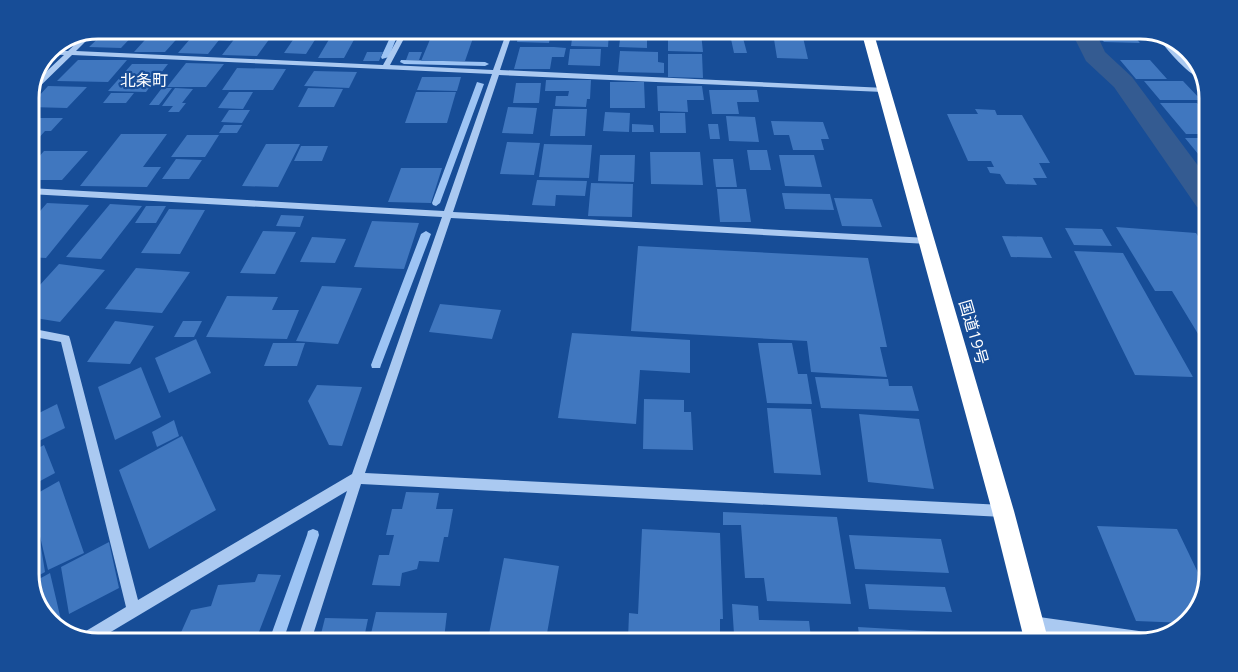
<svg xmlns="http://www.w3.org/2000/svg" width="1238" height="672" font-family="'Open Sans','Noto Sans JP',sans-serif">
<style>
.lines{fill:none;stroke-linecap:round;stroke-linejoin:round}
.stream{fill:#9dc4f4;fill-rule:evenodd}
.canal{fill:#345b91;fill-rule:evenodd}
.building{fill:#4077bf}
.minor{fill:#aac9f1;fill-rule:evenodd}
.highway{fill:#fff;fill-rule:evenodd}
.labels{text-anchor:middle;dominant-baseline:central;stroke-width:4.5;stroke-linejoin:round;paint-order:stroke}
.far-quarter-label{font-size:16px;fill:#fff;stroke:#174d97}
.street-label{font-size:16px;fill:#fff;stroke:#174d97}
.rim{fill:none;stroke:#fff;stroke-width:3}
</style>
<rect width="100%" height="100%" fill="#174d97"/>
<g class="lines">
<path class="stream" d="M393,31H399L389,57L382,59L381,57Z
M401,60L485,62L489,64L485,66L404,64L400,62Z
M477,82L484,84L440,203L436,206L433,205L432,203Z
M426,231L431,234L381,365L380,368H372L371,365L421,234Z
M313,529L318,531L319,535L284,638H270L307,535L308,531Z"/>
<path class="canal" d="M1073,35H1097L1105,52L1132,77L1208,179V210L1197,207L1114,87L1086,61Z"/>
</g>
<path class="building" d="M108,29H139L121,48L89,47Z
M287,30H317L315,33H285Z
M153,31L183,32L165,52H134Z
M473,31H495L494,36H472Z
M519,31H522L551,32L549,43L517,42Z
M196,32L236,33L230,41L219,40L208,54L178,53Z
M573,32H609L608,47L571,46Z
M621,32H647V48L619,47Z
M668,32L701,33L703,52L668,51Z
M239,33L273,34L257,56L222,55Z
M773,33H802L808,59L777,58Z
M297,34L318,35L306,54L284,53Z
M1098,35L1134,36L1140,43L1104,42Z
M331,36H356L344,58H318Z
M431,37L473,38L465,61H421Z
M743,38L747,53H734L731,39Z
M520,47H554L566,48L564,57H552L550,69H514Z
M570,49H601L600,66L568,65Z
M620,51L658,52V62L664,63V73L618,72Z
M367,52H383L379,61H363Z
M409,52H422L419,60H406Z
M668,54H702L703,78L668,77Z
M78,60H127L108,82L57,81Z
M1120,60H1150L1167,79H1136Z
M186,63L224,64L206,87H167Z
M132,64H168L146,92L108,91Z
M237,68L286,69L273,90H222Z
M314,71L357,72L349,88L304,86Z
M422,77H461L457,91L417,90Z
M546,80H591L590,99H587L586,107L555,106L556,96H568L569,91H545Z
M1144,81H1183L1201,100H1160Z
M610,82H644L645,108H610Z
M516,83H541L539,103H513Z
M48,86L87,87L67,108L29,107Z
M657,86H702L704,100H687L688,112L658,111Z
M162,88H172L159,105H149Z
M175,88L193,89L182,103H186L179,112H168L173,106H162Z
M308,88L343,89L334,107H298Z
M709,90H757L759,102H737L739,114H712Z
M229,92H253L243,109L218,108Z
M416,92H456L447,123H405Z
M111,93H134L126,103H103Z
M1160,103H1197L1209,116V134H1186Z
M508,107L537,108L533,134L502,133Z
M553,109H587L585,136H550Z
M975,109L995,110L997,115H1022L1050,163H1039L1047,178H1033L1037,185L1006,184L1000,174L990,173L987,167H994L991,161H968L947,114H978Z
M229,110H250L242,123L221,122Z
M605,112L630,113L629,132L603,131Z
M660,113H685L686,133H660Z
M726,116L755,117L759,142L729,141Z
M29,118H63L51,131H45L29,149Z
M771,121L823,122L829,139H821L824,150H793L789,135H774Z
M632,124L653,125L654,132H632Z
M708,124H718L720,139H710Z
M224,125H242L237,133H219Z
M121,134H167L143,167H161L147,187L80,186Z
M187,135H219L205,157H171Z
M1185,138H1209L1208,166Z
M507,142L540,143L534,175L500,174Z
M266,144H300L278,187L242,186Z
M544,144L592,145L589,178L539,177Z
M301,146H328L322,161H294Z
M747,150H767L771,170H750Z
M44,151H88L62,180H29V168Z
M650,152H700L703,185L651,184Z
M600,155H635L634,182L598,181Z
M779,155H814L822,187L785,186Z
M176,159L202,160L189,179H162Z
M713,159H733L737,187H716Z
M401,168H442L431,203L388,202Z
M537,180L587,181L585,196L556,195L555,206L532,205Z
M591,183L633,184L632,217L588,216Z
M717,189H746L751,222H720Z
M782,193L830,194L834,210L785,209Z
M834,198L872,199L882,227L842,226Z
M47,203L89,205L46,258L29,257V224Z
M110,204L142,206L101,259L66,257Z
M146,206H166L156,223H135Z
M169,209L205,210L180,254L141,253Z
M281,215L304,216L300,227L276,226Z
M372,221L419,223L404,269L354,267Z
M1116,227L1196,233L1207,250L1206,347L1172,291H1155Z
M1065,228L1102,229L1112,246L1074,245Z
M263,231L296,232L275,274L240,273Z
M1002,236L1042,237L1052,258L1011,257Z
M312,237L346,239L335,263L300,262Z
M638,246L868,258L887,347H880L887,377L811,372L807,341L631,331Z
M1074,251L1123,253L1193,377L1135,375Z
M59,264L105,270L60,322L29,317V297Z
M136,268L190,272L162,313L105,309Z
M322,286L362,288L338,344L296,341Z
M227,296L278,297L272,310H299L287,339L206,337Z
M440,304L501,310L492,339L429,332Z
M115,321L154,326L130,364L87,362Z
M183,321H202L194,337H174Z
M572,333L690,340V373L640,370L636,424L558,418Z
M196,339L211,373L169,393L155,358Z
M273,343H305L297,366H264Z
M758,343H792L798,374H807L812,404L767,403Z
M141,367L161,417L115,440L98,387Z
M815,377L888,379L889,386H912L919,411L821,408Z
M317,385L362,387L342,446L329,445L308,401Z
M644,399L684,400V412H691L693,450L643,449Z
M57,404L65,428L29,446V418Z
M767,408L811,409L821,475L774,473Z
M859,414L919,419L934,489L868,482Z
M174,420L179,436L157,447L152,432Z
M182,436L216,510L149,549L119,470Z
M44,445L55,473L29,487V453Z
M59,481L84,553L48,570L38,528L45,572L29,581V523L36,520L29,522V498Z
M406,492L439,493L436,509H453L448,537H444L439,562L419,561L417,569L402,573L400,586L372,585L379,555H389L394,535H386L392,509H402Z
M723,512L837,517L851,604L767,601L764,578H745L741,525H723Z
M1097,526L1177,529L1202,581V605L1186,623L1136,621Z
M642,529L720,533L723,619H720V641L628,640L629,613L638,614Z
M849,535L941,539L949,573L855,569Z
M109,542L119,588L69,614L61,567Z
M504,558L559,566L546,639H488Z
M50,573L61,620L54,624L40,612L30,584Z
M258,574L281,575L257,637H179L191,610L211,606L218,585L255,582Z
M865,584L945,587L952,612L869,609Z
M732,604L758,606L759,620L809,621L811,638H821V641H728V633L734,634Z
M376,612L447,613L444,639L370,638Z
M325,618L368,619L364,638H320Z
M858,627L944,632L946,642H860Z"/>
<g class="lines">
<path class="minor" d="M95,30V32L76,51L383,65L402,31H408L390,65L493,70L507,31H513L500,70L886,88L887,90L883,92L499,75L453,212L928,238L933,241L928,244L451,218L365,473L1003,505L1007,507L1009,511L1007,515L1003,517L361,484L312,638H298L347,491L104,636H84L86,631L126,607L61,342L29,336V328L65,335L69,336L70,339L138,600L352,474L442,217L29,194V188L444,211L492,74L72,55L33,93H29L33,84L64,55L47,54L49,50L68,51L87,33Z
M1157,36H1164L1197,70L1203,75L1205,81C1190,77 1166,49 1157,36Z
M1032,616L1153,633L1158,635L1159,638L1140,643H1127L1032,630L1027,628L1025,623L1027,618Z"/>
<path class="highway" d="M862,34H874L1014,511L1049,643H1025L992,511Z"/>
</g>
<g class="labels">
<g class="far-quarter-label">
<text x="144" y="80">北条町</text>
</g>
<g class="street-label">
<text transform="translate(974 332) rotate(74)">国道19号</text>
</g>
</g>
<path d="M0 0H1238V672H0ZM98 39H1140A59 59 0 0 1 1199 98V574A59 59 0 0 1 1140 633H98A59 59 0 0 1 39 574V98A59 59 0 0 1 98 39Z" fill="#174d97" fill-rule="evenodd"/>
<path class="rim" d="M98 39H1140A59 59 0 0 1 1199 98V574A59 59 0 0 1 1140 633H98A59 59 0 0 1 39 574V98A59 59 0 0 1 98 39Z"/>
</svg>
